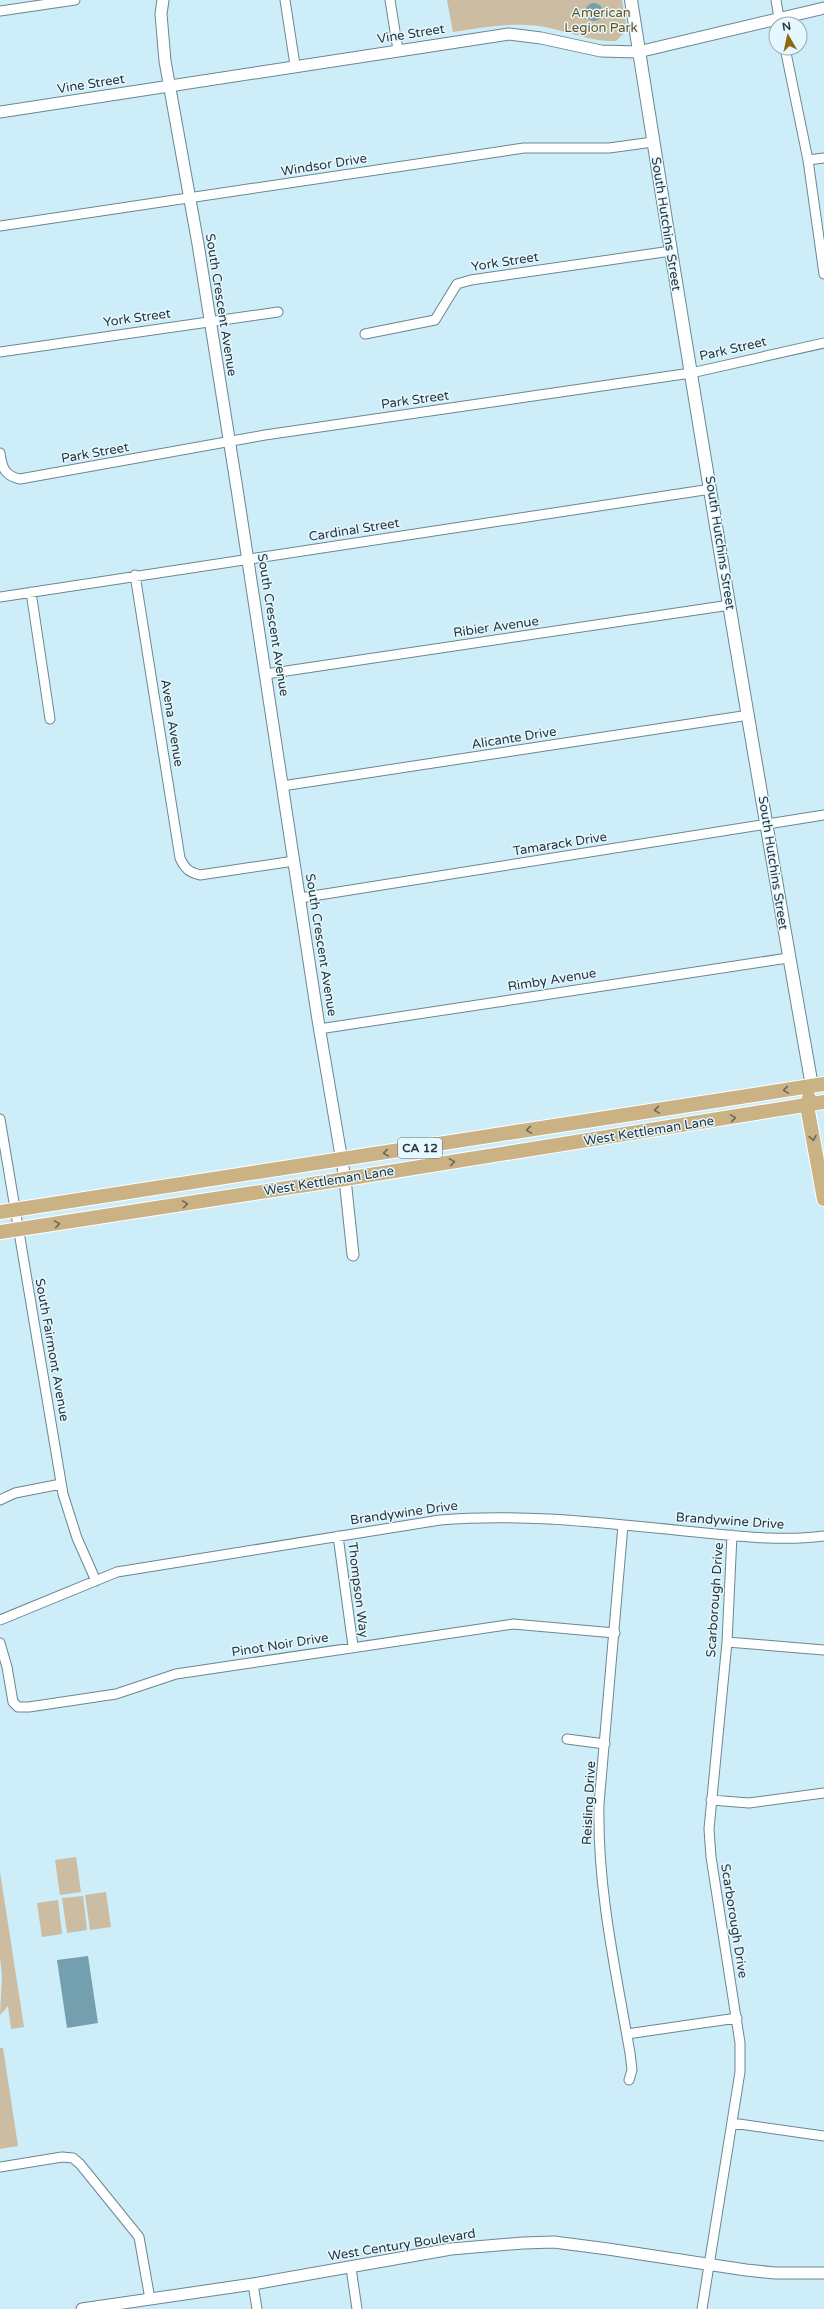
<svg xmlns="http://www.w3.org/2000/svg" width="824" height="2309" font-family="'Varela Round',sans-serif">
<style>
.green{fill:#ccbca1}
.water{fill:#749fae}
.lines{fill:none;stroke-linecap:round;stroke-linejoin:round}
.minor-casing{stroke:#6a8792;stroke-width:11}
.tertiary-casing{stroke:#6a8792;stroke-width:13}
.secondary-casing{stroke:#6a8792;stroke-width:14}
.primary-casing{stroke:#fff;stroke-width:16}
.minor{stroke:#fff;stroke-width:9}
.tertiary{stroke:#fff;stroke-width:11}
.secondary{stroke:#fff;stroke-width:12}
.primary{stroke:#cab285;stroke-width:14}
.oneway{stroke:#696758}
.labels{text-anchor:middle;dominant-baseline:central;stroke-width:3;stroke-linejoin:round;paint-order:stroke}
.shield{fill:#e5f8ff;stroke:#617075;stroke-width:1}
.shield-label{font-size:12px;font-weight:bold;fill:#29353a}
.park-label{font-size:13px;fill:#6c5017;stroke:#e5f8ff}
.street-label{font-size:13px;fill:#29353a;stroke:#e5f8ff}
</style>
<rect width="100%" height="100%" fill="#cdedf9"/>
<path class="green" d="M447,0H622L627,30L616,41C593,42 572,33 550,28C519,21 484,27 453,32Z
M76,1857L81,1892L60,1895L55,1860Z
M0,1872L24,2027L11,2029L8,2006L0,2015L2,1976L0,1958Z
M106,1892L111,1927L90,1930L85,1895Z
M83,1896L87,1930L67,1933L62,1898Z
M58,1900L62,1934L42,1937L37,1903Z
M0,2048H3L18,2146L0,2149Z"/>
<path class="water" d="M585 12a9 9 0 1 1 18 0a9 9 0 1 1-18 0Z
M88,1956L98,2023L67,2028L57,1960Z"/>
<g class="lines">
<g class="minor-casing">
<path id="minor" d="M285,0L295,65
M390,0L398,50
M776,0L780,24
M0,11L75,0
M785,48L808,160L824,274
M808,160L824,158
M0,226L524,148H609L653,142
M365,334L435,320L457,284L471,280L671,251
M0,352L278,312
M0,453C2,468 5,476 20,479L265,435L691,373L824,343
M135,575L180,858C185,869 189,872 200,875L294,861
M31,592L50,719
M0,597L711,489
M266,674L730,605
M282,786L749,715
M300,898L824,815
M319,1029L788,958
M0,1119L63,1494L77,1538L96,1581
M0,1500L15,1493L61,1484
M623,1525L599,1804C597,1888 616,1972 630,2053L632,2070L629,2080
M338,1536L353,1646
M0,1620L117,1572L440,1520C522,1513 603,1523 685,1531C731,1535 778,1542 824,1536
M727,1642L824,1650
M0,1643L7,1667L13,1702L18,1707H29L116,1694L176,1674L513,1624L615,1633
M567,1739L605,1744
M711,1800L749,1803L824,1793
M627,2034L737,2018
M732,2123L824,2136
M0,2167L62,2157L73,2158L80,2164L139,2237L150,2299
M351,2268L357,2309
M253,2284L257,2309
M702,2309L740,2072V2043L711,1857L709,1829L727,1642L732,1535"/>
</g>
<g class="tertiary-casing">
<path id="tertiary" d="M163,0L161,14L165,61L198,244L237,489L318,1020L345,1179L353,1255
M0,112L509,34L541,38L601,51L638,52L824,8
M82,2309L253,2284L451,2249L523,2243L554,2242L608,2249L746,2270L775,2273H824"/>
</g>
<g class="secondary-casing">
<path id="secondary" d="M631,0C688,362 748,725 812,1086"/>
</g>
<g class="primary-casing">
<path id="primary" d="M809,1098L807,1106L824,1199
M0,1212L824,1084
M0,1232L345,1179L824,1102"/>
</g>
<use href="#minor" class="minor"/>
<use href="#tertiary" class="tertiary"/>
<use href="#secondary" class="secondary"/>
<use href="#primary" class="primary"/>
</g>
<defs><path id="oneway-chevron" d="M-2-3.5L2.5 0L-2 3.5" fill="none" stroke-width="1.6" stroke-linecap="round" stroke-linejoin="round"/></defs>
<g class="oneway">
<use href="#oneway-chevron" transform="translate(786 1090) rotate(171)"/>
<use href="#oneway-chevron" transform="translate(657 1110) rotate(171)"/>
<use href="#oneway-chevron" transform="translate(733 1118) rotate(-9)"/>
<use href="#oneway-chevron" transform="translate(529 1130) rotate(171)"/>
<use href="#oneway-chevron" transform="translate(813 1138) rotate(80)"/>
<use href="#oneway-chevron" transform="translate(386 1153) rotate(171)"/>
<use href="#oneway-chevron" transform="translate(452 1162) rotate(-9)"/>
<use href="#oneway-chevron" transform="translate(185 1204) rotate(-9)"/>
<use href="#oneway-chevron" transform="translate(57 1224) rotate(-9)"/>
</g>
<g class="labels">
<rect class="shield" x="398" y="1138" width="44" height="20" rx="3"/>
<g class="shield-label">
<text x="420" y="1148">CA 12</text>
</g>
<g class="park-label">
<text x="601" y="13">American<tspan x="601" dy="15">Legion Park</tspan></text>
</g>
<g class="street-label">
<text transform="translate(411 34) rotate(-9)">Vine Street</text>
<text transform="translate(91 84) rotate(-9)">Vine Street</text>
<text transform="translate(324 165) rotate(-9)">Windsor Drive</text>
<text transform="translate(666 224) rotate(81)">South Hutchins Street</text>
<text transform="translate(505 262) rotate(-9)">York Street</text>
<text transform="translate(221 305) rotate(81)">South Crescent Avenue</text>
<text transform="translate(137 318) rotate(-8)">York Street</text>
<text transform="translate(733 349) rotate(-13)">Park Street</text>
<text transform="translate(415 400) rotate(-8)">Park Street</text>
<text transform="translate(95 453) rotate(-10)">Park Street</text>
<text transform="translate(354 530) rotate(-9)">Cardinal Street</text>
<text transform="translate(720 543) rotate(81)">South Hutchins Street</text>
<text transform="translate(273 625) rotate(81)">South Crescent Avenue</text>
<text transform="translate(496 627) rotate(-8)">Ribier Avenue</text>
<text transform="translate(172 723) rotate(81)">Avena Avenue</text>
<text transform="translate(514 738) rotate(-9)">Alicante Drive</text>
<text transform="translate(560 844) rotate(-9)">Tamarack Drive</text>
<text transform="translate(773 863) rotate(81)">South Hutchins Street</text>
<text transform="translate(321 945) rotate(81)">South Crescent Avenue</text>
<text transform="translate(552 980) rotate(-9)">Rimby Avenue</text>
<text transform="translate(649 1131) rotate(-9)">West Kettleman Lane</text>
<text transform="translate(329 1181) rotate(-9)">West Kettleman Lane</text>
<text transform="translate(52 1350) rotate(80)">South Fairmont Avenue</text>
<text transform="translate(404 1513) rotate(-8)">Brandywine Drive</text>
<text transform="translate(730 1521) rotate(4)">Brandywine Drive</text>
<text transform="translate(358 1590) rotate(83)">Thompson Way</text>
<text transform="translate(715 1600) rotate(-86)">Scarborough Drive</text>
<text transform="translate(280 1645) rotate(-9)">Pinot Noir Drive</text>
<text transform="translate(589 1803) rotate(-87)">Reisling Drive</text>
<text transform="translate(734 1921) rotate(81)">Scarborough Drive</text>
<text transform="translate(402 2245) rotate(-9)">West Century Boulevard</text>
</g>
</g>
<g transform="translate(788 36) rotate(351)"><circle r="19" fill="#e5f8ff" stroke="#9aaab0"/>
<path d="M0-3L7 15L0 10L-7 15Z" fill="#90680f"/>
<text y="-6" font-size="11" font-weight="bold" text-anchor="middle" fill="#29353a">N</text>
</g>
</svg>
